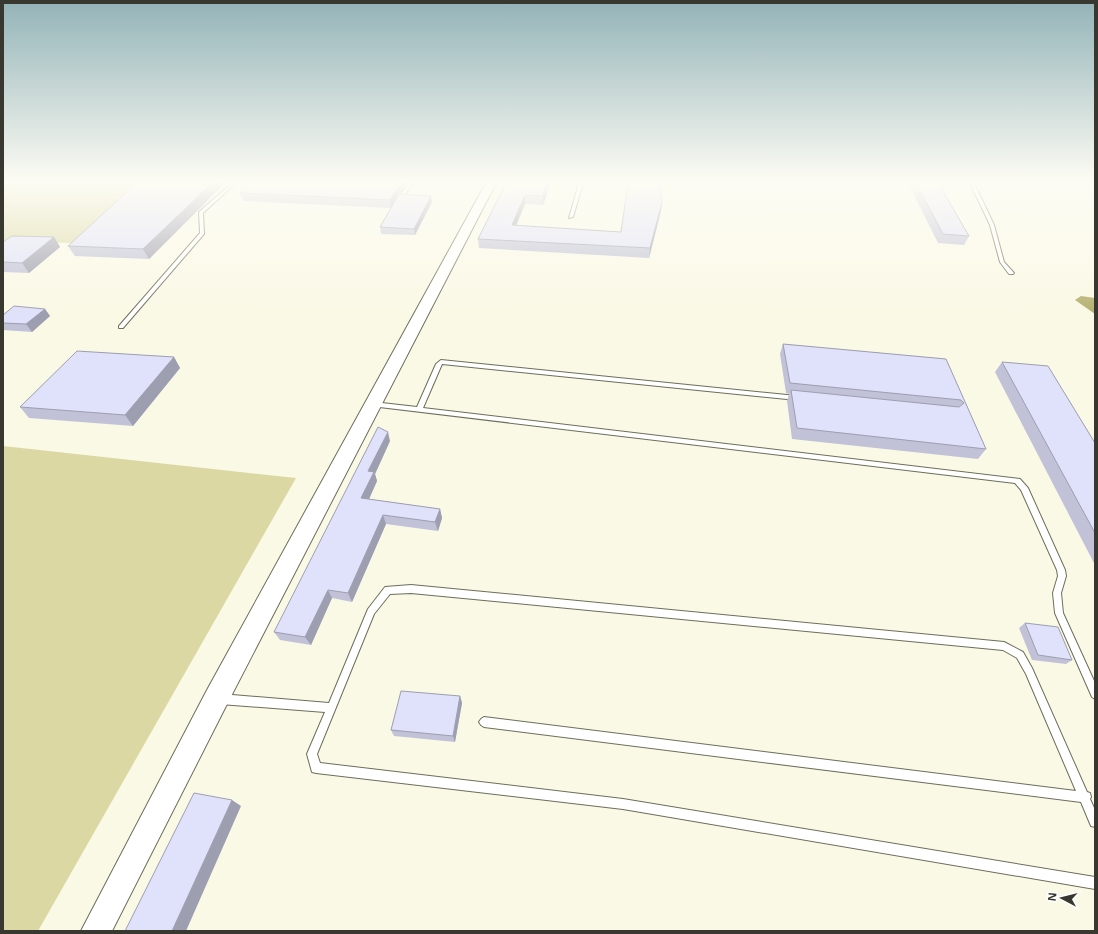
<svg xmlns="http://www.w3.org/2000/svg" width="1098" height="934" font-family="'Noto Sans',sans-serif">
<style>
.green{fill:#dbd8a4}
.water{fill:#b5b171}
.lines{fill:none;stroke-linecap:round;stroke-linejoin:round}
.service-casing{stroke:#6d6d5c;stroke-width:2}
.tertiary-casing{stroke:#6d6d5c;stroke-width:2}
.service{fill:#fff;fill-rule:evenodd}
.tertiary{fill:#fff;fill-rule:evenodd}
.wall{fill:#c1c2d7}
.shaded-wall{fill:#9d9eaf}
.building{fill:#e0e1fa;stroke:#9d9eaf}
</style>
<rect width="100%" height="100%" fill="#faf9e6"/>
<path class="green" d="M3,183H150L75,243L14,242L3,250Z
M3,446L296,478L38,931H3Z"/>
<path class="water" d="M1081,296L1095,298V314L1075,300Z"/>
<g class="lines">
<g class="service-casing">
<path id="service" d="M232,183H236L203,213L204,234L123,328H119V326L200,233L199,212Z
M409,183H413L403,197H401L400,196Z
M579,183H583L573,217L569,218Z
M970,183H974L994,225L1004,262L1014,273L1013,274H1009L1000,262L990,225Z
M441,360L797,396L800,398L797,400L442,364L423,408L1020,479L1028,488L1065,570L1066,576L1061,593L1063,613L1095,683V699L1092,697L1055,613L1053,593L1058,576L1057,570L1021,490L1015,483L371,406L370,404L373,402L417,407L436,364Z
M411,585L1004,642L1023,652L1032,668L1087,792L1090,793L1091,797L1090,799L1095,810V827L1091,826L1081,802L484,727L481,725L479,722L481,719L484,717L1076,791L1026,674L1017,658L1003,650L411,593L390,594L374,614L317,754L320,763L623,799L1095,877V889L623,809L316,773L312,772L307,754L325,712L220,704L217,702L215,699L217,696L220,694L329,703L368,609L385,587Z"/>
</g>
<g class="tertiary-casing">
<path id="tertiary" d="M486,183H496L225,708L112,931H81L207,690Z"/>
</g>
<use href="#service" class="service"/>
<use href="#tertiary" class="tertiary"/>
</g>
<path class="wall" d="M138,183H225L149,259L75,256L68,246Z
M407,183L400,194L432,202L415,235L381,234L380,227L391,208L243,201L240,193Z
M506,183L550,185L543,205L525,204L516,226L621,232L662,202L661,211L649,258L479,248L478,239Z
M908,183H938L969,236L964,245L938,243Z
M54,237L60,247L29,273L3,272V242Z
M45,309L50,316L32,332L3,330V315Z
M783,344L946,359L986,449L978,459L792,439L787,401L789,394L786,393L780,354Z
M174,357L180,368L133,426L29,418L20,407Z
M1002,362L1095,443V565L995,372Z
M390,441L375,474L377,481L369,499L440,509L442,518L438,531L386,524L352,602L332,598L311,645L280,640L274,632Z
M1025,623L1072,660L1066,664L1032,660L1019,628Z
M460,696L462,703L455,742L394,736L391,730Z"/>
<path class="shaded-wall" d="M212,183H225L149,259L143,249Z
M401,183H407L392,209L390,200Z
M547,183H550V185L543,205V196Z
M525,195V204L512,235V225Z
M431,196L432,202L415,235L414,229Z
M662,202L661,211L649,258L650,248Z
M54,237L60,247L29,273L22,263Z
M45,309L50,316L32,332L26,324Z
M174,357L180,368L133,426L125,415Z
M388,432L390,441L375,474L377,481L365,508L361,498L368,471Z
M440,509L442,518L438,531L435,522Z
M383,515L386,524L352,602L348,593Z
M328,590L332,598L311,645L305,637Z
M460,696L462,703L455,742L453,736Z
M232,800L241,806L186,931H172Z"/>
<path class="building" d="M138,183H212L143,249L68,246L130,189Z
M250,183H401L390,200L240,193Z
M506,183H547L543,196L525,195L512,225L621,232L628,183H659L662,202L650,248L478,239Z
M916,183H938L969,236L943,234Z
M399,194L431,196L414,229L380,227Z
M12,236L54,237L22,263L3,262V242Z
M14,306L45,309L26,324L3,323V315Z
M783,344L946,359L986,449L797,428L791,390L959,407L964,403L961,400L790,383Z
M77,351L174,357L125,415L20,407Z
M1002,362L1048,366L1095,443V533Z
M378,427L388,432L368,471L374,472L361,498L440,509L435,522L383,515L348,593L328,590L305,637L274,632Z
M1025,623L1058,627L1072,660L1038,655Z
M401,691L460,696L453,736L391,730Z
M194,793L232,800L172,931H125Z"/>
<linearGradient id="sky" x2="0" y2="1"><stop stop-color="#93b3b8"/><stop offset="0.58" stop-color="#fdfcf4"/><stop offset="1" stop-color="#fdfcf4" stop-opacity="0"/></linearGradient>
<rect width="1098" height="314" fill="url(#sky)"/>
<rect width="1098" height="934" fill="none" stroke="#383830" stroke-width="8"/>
<g transform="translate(1062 898) rotate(277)" stroke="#ffffff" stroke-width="3" paint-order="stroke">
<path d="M0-3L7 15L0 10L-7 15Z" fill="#383830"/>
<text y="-6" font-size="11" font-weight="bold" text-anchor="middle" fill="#383830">N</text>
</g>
</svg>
